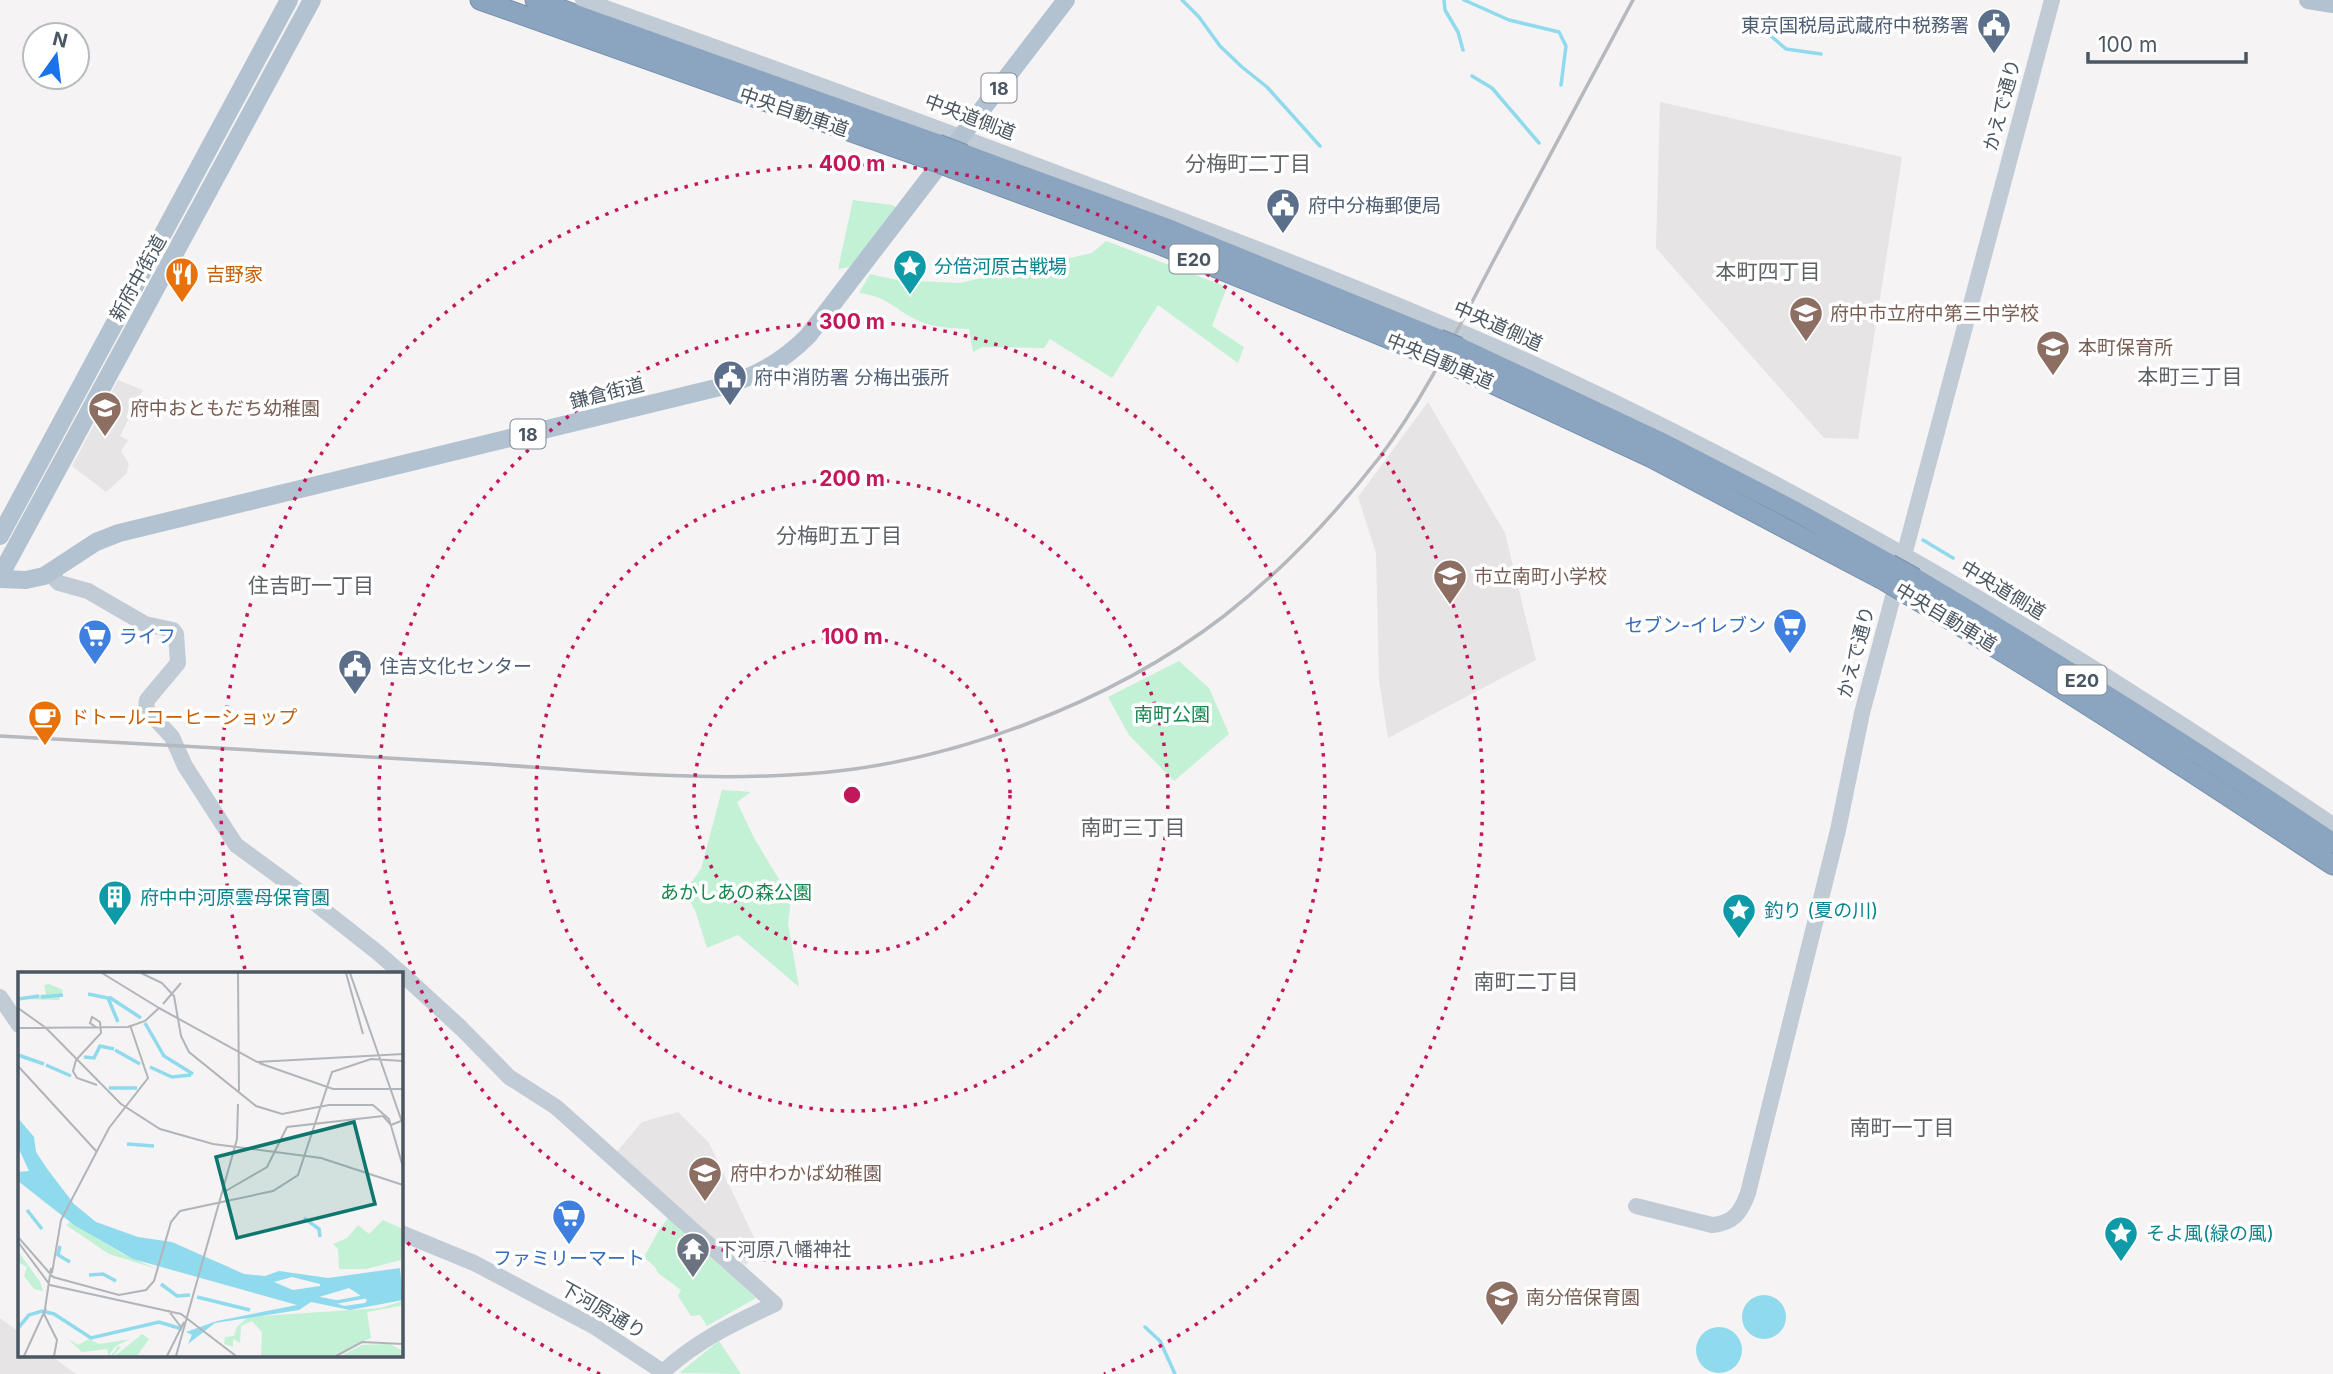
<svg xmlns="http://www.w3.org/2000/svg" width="2333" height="1374" font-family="Inter,'Noto Sans JP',sans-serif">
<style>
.education{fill:#e6e4e5}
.green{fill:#c3f1d5}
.water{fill:#90daee}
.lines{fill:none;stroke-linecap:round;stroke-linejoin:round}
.stream{stroke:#90daee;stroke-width:3.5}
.highway-casing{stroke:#7690ad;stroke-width:21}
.secondary{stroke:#c1cbd6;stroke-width:16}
.primary{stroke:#b3c2d1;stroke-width:18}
.highway{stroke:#8ba5c1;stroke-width:19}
.rail{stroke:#b5b8bd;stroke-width:3.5}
.highway-bridge-casing{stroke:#7690ad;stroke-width:21;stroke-linecap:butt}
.highway-bridge{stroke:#8ba5c1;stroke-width:19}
.ring{fill:none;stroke:#c2185b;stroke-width:3.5;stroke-dasharray:3.5 7}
.labels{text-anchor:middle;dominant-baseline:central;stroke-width:7;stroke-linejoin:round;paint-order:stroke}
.shield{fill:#fff;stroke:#808990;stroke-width:2}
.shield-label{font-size:18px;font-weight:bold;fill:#4a5661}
.service-label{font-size:19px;fill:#4e5e75;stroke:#fff;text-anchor:start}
.street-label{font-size:19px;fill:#4a5661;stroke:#fff}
.culture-label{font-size:19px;fill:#0d838f;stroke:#fff;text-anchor:start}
.food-label{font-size:19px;fill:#c56008;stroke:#fff;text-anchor:start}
.education-label{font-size:19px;fill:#785e54;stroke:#fff;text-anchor:start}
.shop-label{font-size:19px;fill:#366cbe;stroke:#fff;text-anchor:end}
.park-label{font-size:19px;fill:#17864f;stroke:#fff}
.worship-label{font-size:19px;fill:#5b616d;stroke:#fff;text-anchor:start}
.neighbourhood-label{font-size:21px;fill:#5f6368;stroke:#fff}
.inset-river{fill:none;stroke:#90daee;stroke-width:3.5}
.inset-road{fill:none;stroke:#b1b4b9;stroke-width:2}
.view{fill:#0f766e;fill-opacity:0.15;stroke:#0f766e;stroke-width:3.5}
.inset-edge{fill:none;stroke:#4a5661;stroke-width:3.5}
.centre{fill:#c2185b;stroke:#fff;stroke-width:3.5}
.ring-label{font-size:21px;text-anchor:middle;font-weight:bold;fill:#c2185b;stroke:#fff;stroke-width:7;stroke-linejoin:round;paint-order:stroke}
</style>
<rect width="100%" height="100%" fill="#f5f3f3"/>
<path class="education" d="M1660,102L1902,157L1858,439L1824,438L1656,248Z
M118,380L143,390L120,436L128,440L121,451L129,464L126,474L106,492L72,466Z
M1428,402L1505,533L1536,660L1388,738L1379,680L1376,553L1358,497Z
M678,1112L709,1143L761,1252L745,1265L615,1154L642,1122Z
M0,1318L19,1332V1355H50L76,1374H0Z"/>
<path class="green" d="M853,200L892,205L897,208L850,267L838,269Z
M1106,241L1227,287L1212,326L1244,347L1238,363L1158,305L1112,378L1050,339L1044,348L983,347L973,352L969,329C952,328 935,328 919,321C894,310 890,297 859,293L870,274L897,280L960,283L1092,253Z
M1179,661L1209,688L1229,734L1174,781L1129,735L1108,697Z
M722,790L751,792L737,802L754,838L791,899L788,924L799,987L738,935L707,948L695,910L684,892L701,869Z
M668,1218L756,1298L707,1326L700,1315L691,1316L678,1296L681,1290L658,1273L655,1267L644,1257L659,1230Z
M719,1341L741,1374L679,1373Z"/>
<path class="water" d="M1742 1317a22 22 0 1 1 44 0a22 22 0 1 1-44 0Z
M1696 1350a23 23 0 1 1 46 0a23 23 0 1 1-46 0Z"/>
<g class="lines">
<path class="stream" d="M1182,0L1199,17L1220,46L1242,67L1267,87L1320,146
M1444,0L1445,10L1458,32L1463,50
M1464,0L1509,20L1559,32L1566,46L1561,85
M1748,25L1771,36L1786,49L1821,54
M1472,76L1492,88L1539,143
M1923,540L1953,558
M1145,1327L1160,1341L1175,1374"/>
<g class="highway-casing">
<path id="highway" d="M480,0L928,159
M535,0L938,144
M964,154L1169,229L1439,339
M954,169L1163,246L1431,356
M1459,347L1659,441L1795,511L1890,564
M1450,364L1652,458L1885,581
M1915,578C2057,662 2197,751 2333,843
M1910,596C2054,681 2193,773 2333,865"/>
</g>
<path class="secondary" d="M583,0C763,64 944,130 1123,198C1269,253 1415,309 1557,375C1769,474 1974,590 2170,717C2225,752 2279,789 2333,825
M49,573L59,583L88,591L145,624L173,630L176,634L178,663L147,700L146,709L172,737L185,766L236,845L311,900L377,952L401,973
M401,973L461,1028L509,1077L556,1107L775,1304C734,1323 696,1341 663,1372L595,1327L474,1263L401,1233
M0,997L19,1025
M1636,1206L1712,1225C1734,1223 1741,1212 1748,1193L1838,830L1862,713L2052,0"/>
<path class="primary" d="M2308,0L2333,4
M0,536L289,0
M0,576L312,0
M0,579L26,580L44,576L96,542L119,533L720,387C755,377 782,362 808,336L1066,0"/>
<use href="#highway" class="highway"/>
<path class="rail" d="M0,736C158,745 315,753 473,763C583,770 695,782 805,774C948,765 1111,703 1224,616C1283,570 1333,517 1379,458C1426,396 1459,326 1495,258C1541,172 1587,86 1633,0"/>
<g class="highway-bridge-casing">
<path id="highway-bridge" d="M938,144L964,154
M928,159L954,169
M1439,339L1459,347
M1431,356L1450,364
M1890,564L1915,578
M1885,581L1910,596"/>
</g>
<use href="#highway-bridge" class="highway-bridge"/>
</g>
<g class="ring">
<circle cx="852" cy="795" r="158"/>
<circle cx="852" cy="795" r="316"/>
<circle cx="852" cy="795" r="473"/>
<path d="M600 1374A631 631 0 0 1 402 1237M245 969A631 631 0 1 1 1104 1374"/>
</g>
<defs>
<g id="civic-pin" transform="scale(1.75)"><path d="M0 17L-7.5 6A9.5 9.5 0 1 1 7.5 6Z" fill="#5c6f8a" stroke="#fff"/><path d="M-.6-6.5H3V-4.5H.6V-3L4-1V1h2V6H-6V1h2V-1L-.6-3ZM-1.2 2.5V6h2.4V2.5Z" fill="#fff"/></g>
<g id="sight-pin" transform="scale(1.75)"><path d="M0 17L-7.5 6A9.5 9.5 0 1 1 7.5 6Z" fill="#0f9aa8" stroke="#fff"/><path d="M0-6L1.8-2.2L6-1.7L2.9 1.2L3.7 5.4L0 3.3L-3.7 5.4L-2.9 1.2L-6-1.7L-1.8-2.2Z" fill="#fff"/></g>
<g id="restaurant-pin" transform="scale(1.75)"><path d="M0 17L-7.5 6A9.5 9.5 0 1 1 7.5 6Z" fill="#e8710a" stroke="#fff"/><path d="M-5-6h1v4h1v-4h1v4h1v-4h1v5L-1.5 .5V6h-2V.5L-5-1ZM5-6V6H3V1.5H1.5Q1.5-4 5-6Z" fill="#fff"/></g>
<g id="school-pin" transform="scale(1.75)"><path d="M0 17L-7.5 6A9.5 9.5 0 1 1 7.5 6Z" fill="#8d6e63" stroke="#fff"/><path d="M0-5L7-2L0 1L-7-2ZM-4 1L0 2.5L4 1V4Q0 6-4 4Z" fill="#fff"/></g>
<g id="supermarket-pin" transform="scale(1.75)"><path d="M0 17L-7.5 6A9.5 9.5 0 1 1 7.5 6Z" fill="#3f7fe0" stroke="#fff"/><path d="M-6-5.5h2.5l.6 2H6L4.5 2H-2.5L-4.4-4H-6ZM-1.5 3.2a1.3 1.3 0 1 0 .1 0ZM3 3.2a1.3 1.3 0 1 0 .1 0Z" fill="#fff"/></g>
<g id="cafe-pin" transform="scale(1.75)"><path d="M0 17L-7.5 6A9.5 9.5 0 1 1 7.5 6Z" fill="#e8710a" stroke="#fff"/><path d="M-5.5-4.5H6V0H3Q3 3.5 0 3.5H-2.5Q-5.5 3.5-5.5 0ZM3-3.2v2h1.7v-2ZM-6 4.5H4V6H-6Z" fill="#fff"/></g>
<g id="building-pin" transform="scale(1.75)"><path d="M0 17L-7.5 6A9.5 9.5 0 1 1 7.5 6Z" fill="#0f9aa8" stroke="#fff"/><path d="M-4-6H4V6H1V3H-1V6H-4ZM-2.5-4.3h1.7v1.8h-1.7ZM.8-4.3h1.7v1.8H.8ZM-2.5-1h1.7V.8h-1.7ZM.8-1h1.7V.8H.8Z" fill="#fff"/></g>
<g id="temple-pin" transform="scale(1.75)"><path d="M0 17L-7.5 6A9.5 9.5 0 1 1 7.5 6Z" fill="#6b7280" stroke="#fff"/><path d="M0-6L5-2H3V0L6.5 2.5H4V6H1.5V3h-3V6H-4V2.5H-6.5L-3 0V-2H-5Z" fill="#fff"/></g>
</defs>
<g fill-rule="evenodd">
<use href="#civic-pin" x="1994" y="25"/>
<use href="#civic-pin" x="1283" y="205"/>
<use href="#sight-pin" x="910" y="266"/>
<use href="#restaurant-pin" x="182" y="274"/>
<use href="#school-pin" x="1806" y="313"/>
<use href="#school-pin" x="2053" y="347"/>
<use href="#civic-pin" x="730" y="377"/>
<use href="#school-pin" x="105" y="408"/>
<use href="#school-pin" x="1450" y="576"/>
<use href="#supermarket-pin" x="1790" y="625"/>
<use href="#supermarket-pin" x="95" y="636"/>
<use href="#civic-pin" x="355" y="666"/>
<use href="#cafe-pin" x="45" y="717"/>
<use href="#building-pin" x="115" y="897"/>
<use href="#sight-pin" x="1739" y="910"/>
<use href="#school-pin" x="705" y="1173"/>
<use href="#supermarket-pin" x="569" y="1216"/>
<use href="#sight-pin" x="2121" y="1233"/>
<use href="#temple-pin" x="693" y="1249"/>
<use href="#school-pin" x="1502" y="1297"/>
</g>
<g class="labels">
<g class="shield">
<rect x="981.5" y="73.5" width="35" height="29" rx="5"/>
<rect x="1169.5" y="244.5" width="49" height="29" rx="5"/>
<rect x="510.5" y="419.5" width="35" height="29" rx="5"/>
<rect x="2057.5" y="665.5" width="49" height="29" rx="5"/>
</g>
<g class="shield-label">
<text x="999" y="88">18</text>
<text x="1194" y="259">E20</text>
<text x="528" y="434">18</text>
<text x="2082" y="680">E20</text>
</g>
<g class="service-label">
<text x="1969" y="25" text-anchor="end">東京国税局武蔵府中税務署</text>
<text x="1308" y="205">府中分梅郵便局</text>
<text x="754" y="377">府中消防署 分梅出張所</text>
<text x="380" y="666">住吉文化センター</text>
</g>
<g class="street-label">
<text transform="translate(2002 105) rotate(-75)">かえで通り</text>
<text transform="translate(794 112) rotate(19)">中央自動車道</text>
<text transform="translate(970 117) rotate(21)">中央道側道</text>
<text transform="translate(138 278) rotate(-61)">新府中街道</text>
<text transform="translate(1498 326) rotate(24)">中央道側道</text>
<text transform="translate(1440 361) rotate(23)">中央自動車道</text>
<text transform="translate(607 393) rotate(-14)">鎌倉街道</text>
<text transform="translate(2003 590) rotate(31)">中央道側道</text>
<text transform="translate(1946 617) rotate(31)">中央自動車道</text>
<text transform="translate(1856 652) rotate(-75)">かえで通り</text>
<text transform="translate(603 1310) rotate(30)">下河原通り</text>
</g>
<g class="culture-label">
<text x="934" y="266">分倍河原古戦場</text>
<text x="140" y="897">府中中河原雲母保育園</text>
<text x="1764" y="910">釣り (夏の川)</text>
<text x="2146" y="1233">そよ風(緑の風)</text>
</g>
<g class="food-label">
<text x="206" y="274">吉野家</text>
<text x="70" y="717">ドトールコーヒーショップ</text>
</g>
<g class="education-label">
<text x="1830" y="313">府中市立府中第三中学校</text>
<text x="2078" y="347">本町保育所</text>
<text x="130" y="408">府中おともだち幼稚園</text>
<text x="1474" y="576">市立南町小学校</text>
<text x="730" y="1173">府中わかば幼稚園</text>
<text x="1526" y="1297">南分倍保育園</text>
</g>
<g class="shop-label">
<text x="1766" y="625">セブン-イレブン</text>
<text x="119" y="636" text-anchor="start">ライフ</text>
<text x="569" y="1258" text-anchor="middle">ファミリーマート</text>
</g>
<g class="park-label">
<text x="1172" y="714">南町公園</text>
<text x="736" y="892">あかしあの森公園</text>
</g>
<g class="worship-label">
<text x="718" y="1249">下河原八幡神社</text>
</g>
<g class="neighbourhood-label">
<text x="1248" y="163">分梅町二丁目</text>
<text x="1768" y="271">本町四丁目</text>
<text x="2190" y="376">本町三丁目</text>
<text x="839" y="535">分梅町五丁目</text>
<text x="311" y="585">住吉町一丁目</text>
<text x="1133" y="827">南町三丁目</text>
<text x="1526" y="981">南町二丁目</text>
<text x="1902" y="1127">南町一丁目</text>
</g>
</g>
<g transform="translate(18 972)">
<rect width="385" height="385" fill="#f5f3f3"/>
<path d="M31,12L45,18L41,28L0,27L28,22L26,13ZM365,248L385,257L383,288L348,297H321L320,277L315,272L329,266L340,253L351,262ZM52,250L105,282L139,297L91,282L48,253ZM0,279L22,310L25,319L16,317L6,304L9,295L0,290ZM385,329L382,334L349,340L353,366L314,384H243L244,360L234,349L223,354L222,371L215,367V375L206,372L207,365L216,364L219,355L230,345L362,336ZM124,362L131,367L119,384H97ZM50,367L60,373L71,367L81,372L112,367L98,374L92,381L93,384L100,374L103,375L95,384H91L89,377L64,380ZM372,372L385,379V384H323L344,373Z" fill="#c3f1d5"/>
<path d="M0,146L16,165L18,180L30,198L56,232L78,250L120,265L154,270L226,302L247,304L261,299L310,306L382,296L385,328L332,338L293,330L281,338L197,351L170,372L174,363L168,360L199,349L279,333L115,287L56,253L0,209V200L11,199L0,175ZM274,305L302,312V314L275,318L256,310ZM331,316L349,328L347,331L326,334L301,325Z" fill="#90daee" fill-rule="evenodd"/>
<path class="inset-river" d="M70,22L90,26L100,50M23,25L45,23M91,25L123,46M0,27L21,24M127,51L146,84L175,102M97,78L122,92M0,83L26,92M66,85L76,86L82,74L96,77M28,93L53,104M132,95L154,105L173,103M91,116H119M109,172L136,174M9,238L24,257M286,246L301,257L302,265M42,274L40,283L52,290M184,286L211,297M71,303L85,302L98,309M143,312L159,324L172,323M179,325L232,338M298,326L319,330L351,324M0,356L11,343L24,339L36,342L73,366L141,350L164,357"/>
<path class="inset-road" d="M84,1L141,36M123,1L144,11L156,24L163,64L171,80L238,134L264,142L311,133H355L371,147L385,195M220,1L221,119M328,1L345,62M332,1L384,150M145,32L163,11M0,36L28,56L103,132L142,157L195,172L303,186L385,213M141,36L239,90L385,82M78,55L72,51L74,45L82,50L83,61L58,88L55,99L59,106L79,113M0,56L110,55L127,49L141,36M241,91L315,117H385M0,94L79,180M206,220L249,195L269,155L365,144L373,153L383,149M0,265L35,305L101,323L128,318L136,309L153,250L162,239L255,219L280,203L314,100L353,87L385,89M0,270L32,313L163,342L218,384M34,301L43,248L91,156L130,106L112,53M27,337L33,296M150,338L163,355M26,342L39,368L36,384M6,384L28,336M149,384L166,350M158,384L219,167L220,132M318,384L344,370L385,372"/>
<path class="view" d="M336,150L357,232L219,266L198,185Z"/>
<rect width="385" height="385" class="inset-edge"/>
</g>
<circle cx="852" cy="795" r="10" class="centre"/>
<g class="ring-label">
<text x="852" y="171">400 m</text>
<text x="852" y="329">300 m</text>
<text x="852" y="486">200 m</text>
<text x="852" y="644">100 m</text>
</g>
<g transform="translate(56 56) rotate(14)"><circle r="33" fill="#ffffff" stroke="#b7bbc0" stroke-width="2"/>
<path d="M0-5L12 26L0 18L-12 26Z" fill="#1a73e8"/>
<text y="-10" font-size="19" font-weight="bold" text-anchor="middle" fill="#4a5661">N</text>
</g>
<path d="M2088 52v10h158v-10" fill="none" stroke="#4a5661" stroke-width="3.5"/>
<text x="2098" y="52" font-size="21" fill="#4a5661" stroke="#ffffff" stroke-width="5" paint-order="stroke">100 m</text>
</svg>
